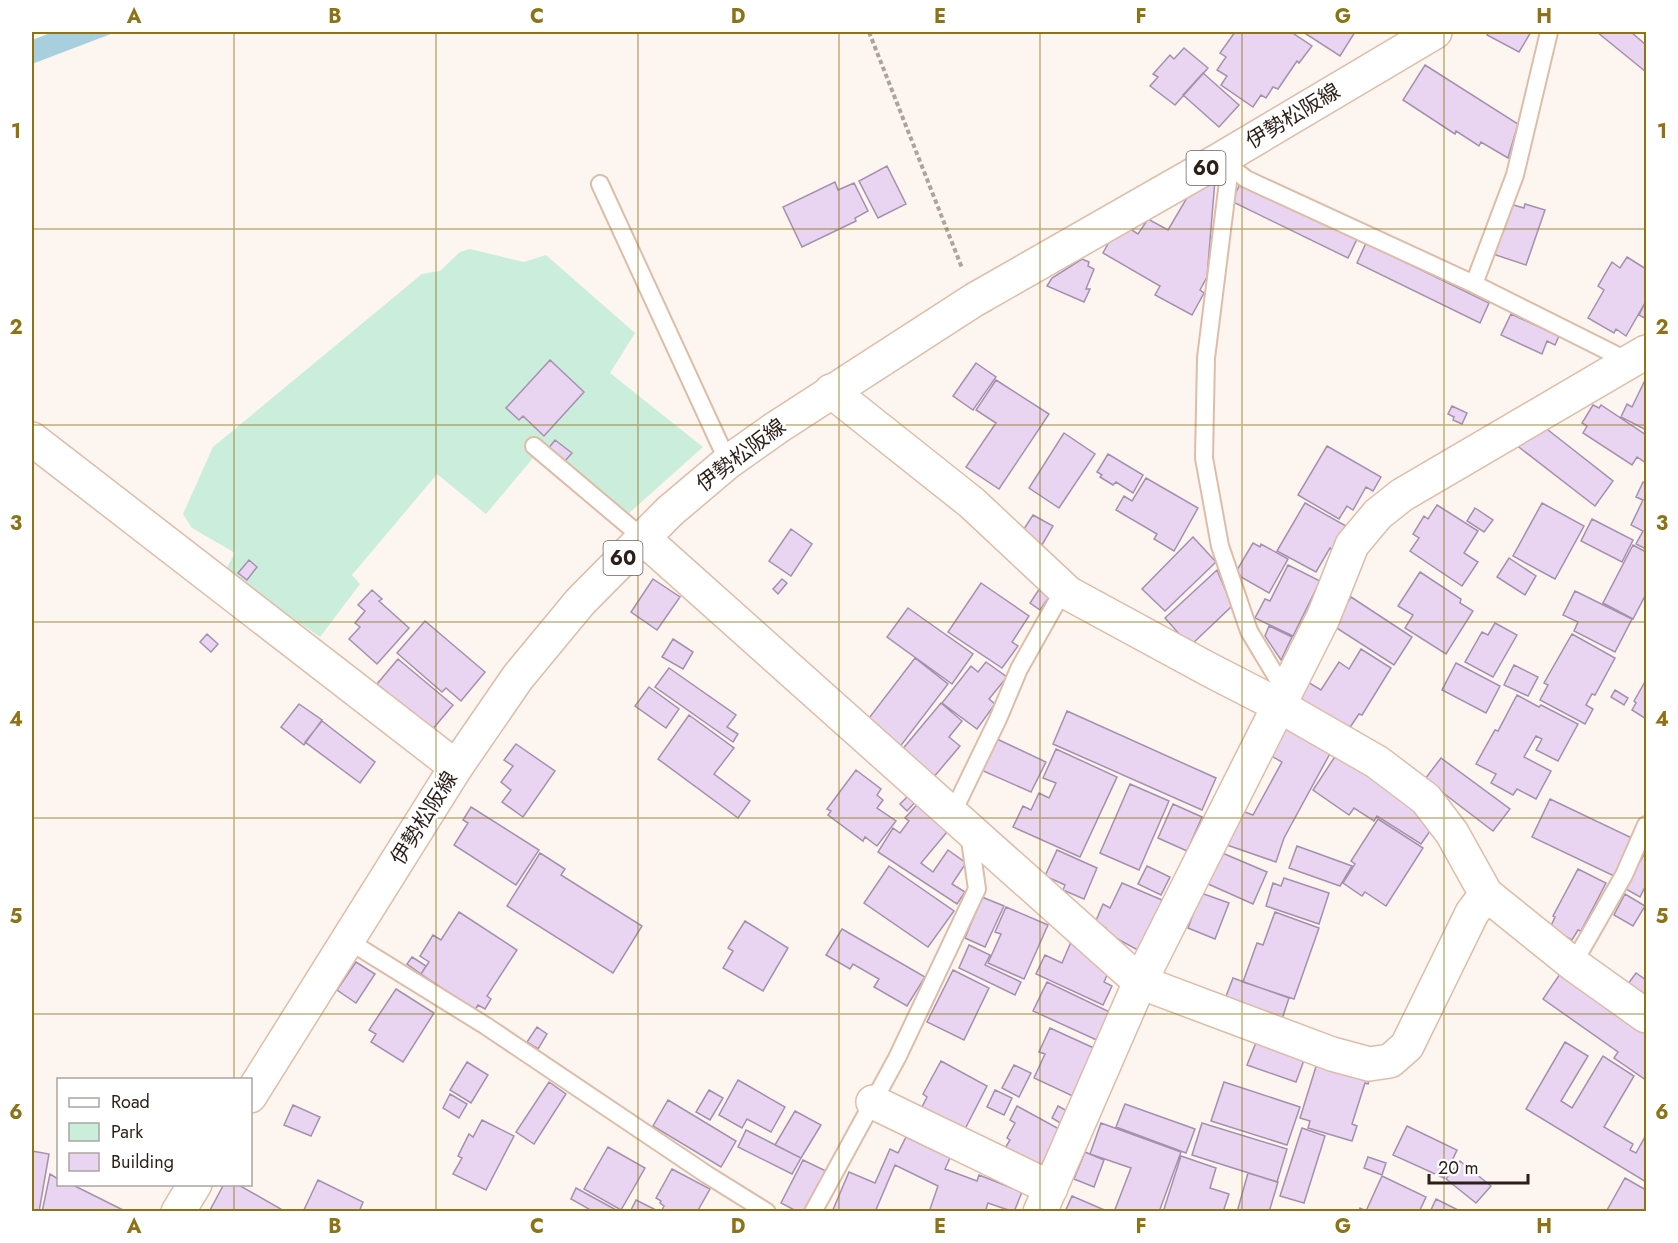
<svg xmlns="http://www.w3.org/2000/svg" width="1678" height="1243" font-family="Jost,'Noto Sans JP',sans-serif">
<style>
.green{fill:#cbeddc}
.water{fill:#a8cfdd}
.building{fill:#e9d4f1;stroke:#a590ad;stroke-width:1.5}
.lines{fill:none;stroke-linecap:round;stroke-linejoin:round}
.lane-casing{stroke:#debda8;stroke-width:20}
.street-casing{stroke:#debda8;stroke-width:36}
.primary-casing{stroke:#debda8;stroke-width:36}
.path{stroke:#ada49e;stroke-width:4;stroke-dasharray:4.5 3;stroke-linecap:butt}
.lane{stroke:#fff;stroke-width:16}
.street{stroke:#fff;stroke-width:33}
.primary{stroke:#fff;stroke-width:33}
.grid{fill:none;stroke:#8e7216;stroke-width:1.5;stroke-opacity:0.55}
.labels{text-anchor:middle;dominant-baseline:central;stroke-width:6;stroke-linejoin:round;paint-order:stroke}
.shield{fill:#fff;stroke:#6b625d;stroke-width:1.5}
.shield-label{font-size:20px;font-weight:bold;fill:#2b1f17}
.street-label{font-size:21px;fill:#2b1f17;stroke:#fff}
.neatline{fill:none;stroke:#8e7216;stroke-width:2}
.grid-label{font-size:20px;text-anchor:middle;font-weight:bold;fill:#8e7216}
</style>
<rect width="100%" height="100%" fill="#fcf5f0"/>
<path class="green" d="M470,249L524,262L546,255L635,333L610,373L703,447L619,522L533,458L486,514L437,474L352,575L360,584L320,637L225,571L235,553L192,528L183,514L213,447L422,274L440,271L460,252Z"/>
<path class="water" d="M53,32H116L32,64V40Z"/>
<path class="building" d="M1235,32H1291L1312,46L1299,63L1297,61L1278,89L1273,87L1266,98L1261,95L1253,107L1221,85L1227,76L1217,70L1226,57L1220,53Z
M1303,32H1355L1340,56Z
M1489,32H1531L1519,52L1487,35Z
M1597,32H1631L1646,45V72Z
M1184,48L1208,68L1175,105L1150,86L1158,77L1153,74L1170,55L1174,59Z
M1425,65L1518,124L1508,158L1481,142L1479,146L1456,131L1455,134L1403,100Z
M1203,73L1239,105L1219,127L1183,95Z
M887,166L906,204L878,218L859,181Z
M1215,180L1207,277L1200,290L1204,293L1192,315L1155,295L1160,286L1103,253L1109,242L1130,229L1138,234L1148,219L1168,230L1188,196Z
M835,182L838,190L854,183L868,211L855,218L856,221L802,247L783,207Z
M1241,183L1357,239L1348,258L1231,201Z
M1510,204L1524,208L1525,204L1545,210L1526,265L1493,254Z
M1366,243L1489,303L1480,323L1357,263Z
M1627,257L1646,269V301L1626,336L1616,329L1614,333L1588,318L1604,290L1598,286L1612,262L1620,268Z
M1082,259L1089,262L1088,266L1094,269L1086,289H1090L1084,302L1047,286L1052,278Z
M1646,301V319L1639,315Z
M1511,314L1559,336L1555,345L1547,341L1542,354L1501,335Z
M550,360L584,392L544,436L523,416L519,420L506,408Z
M976,363L996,377L973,410L953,396Z
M1646,378V430L1621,417L1627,404L1632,407Z
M996,380L1049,414L999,489L966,467L996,423L976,410Z
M1593,405L1599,408L1601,405L1646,435V463L1637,457L1632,465L1583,433L1587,426L1582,423Z
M1452,406L1467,413L1462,424L1453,420L1454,417L1448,414Z
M1543,426L1613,481L1595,506L1511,441Z
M1064,433L1095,454L1059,508L1029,488Z
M555,440L572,453L564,462L548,449Z
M1327,446L1381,477L1373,491L1366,487L1353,510L1347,506L1339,519L1298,495Z
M1108,454L1143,475L1133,493L1116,482L1113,485L1100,477L1102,475L1097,472Z
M1146,478L1198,508L1174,551L1154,539L1157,534L1116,510L1124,496L1132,501Z
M1643,482L1646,484V549L1636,544L1643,531L1631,525L1643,500L1636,497Z
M1305,503L1346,526L1332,550L1330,548L1316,572L1277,551Z
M1542,503L1584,526L1555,579L1513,556Z
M1437,505L1478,531L1464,553L1478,562L1462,586L1410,551L1419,538L1413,534L1424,516L1428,519Z
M1475,508L1493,520L1484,532L1467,521Z
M1033,515L1053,526L1042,545L1022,532Z
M1592,519L1633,540L1622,562L1581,541Z
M791,529L812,544L791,576L769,561Z
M1193,537L1216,562L1165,611L1142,589Z
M1253,543L1260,547L1261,544L1288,559L1269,593L1241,577L1237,570Z
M1633,545L1646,552V594L1633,619L1603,603Z
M1509,558L1536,576L1525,595L1497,577Z
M249,560L257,567L247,580L238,573Z
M1288,565L1320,581L1293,636L1255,618L1265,599L1270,601Z
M1217,570L1232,606L1190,646L1165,618Z
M1420,572L1461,599L1460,603L1473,611L1446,654L1405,628L1413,615L1398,606Z
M653,579L680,597L657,630L631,612Z
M782,579L787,583L778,594L773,589Z
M981,583L1029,616L1012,642L1018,646L1002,668L948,632Z
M1042,585L1052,593L1040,610L1030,603Z
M372,590L382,599L379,601L409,628L377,664L349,639L360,627L355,623L365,611L358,605Z
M1575,591L1632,619L1615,652L1574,631L1578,622L1563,615Z
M1351,597L1412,637L1394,665L1332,625Z
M908,608L973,654L952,684L887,637Z
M425,621L485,672L461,701L446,688L442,692L397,653Z
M1495,623L1517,635L1493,677L1465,662L1482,632L1488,635Z
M1269,626L1292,637L1281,660L1265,636Z
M207,634L218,644L211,652L200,642Z
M1572,634L1615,658L1595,695L1592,694L1586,705L1593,709L1585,724L1540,700L1548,685L1544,683Z
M673,639L693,652L683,669L662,657Z
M1361,649L1391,668L1362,715L1359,714L1349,729L1294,695L1303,679L1321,690L1339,662L1349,669Z
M915,658L948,684L899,748L866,722Z
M398,659L453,705L432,730L377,684Z
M986,662L1007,677L989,699L995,704L977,729L942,703L971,666L978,672Z
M1456,663L1500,686L1486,713L1442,690Z
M1514,665L1538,677L1528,696L1504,685Z
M669,668L736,715L727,727L738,734L733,742L655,687Z
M1646,680V719L1632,710L1636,703L1634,701Z
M649,687L679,709L666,728L635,706Z
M1615,690L1628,698L1624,705L1611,697Z
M1517,695L1539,707L1541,705L1578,724L1558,761L1536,750L1542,739L1536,736L1524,757L1551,771L1536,799L1517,789L1513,795L1491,783L1496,774L1476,764L1495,730L1498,731Z
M941,703L962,721L949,737L960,746L933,778L901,751Z
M299,704L322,720L304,745L281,727Z
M1067,711L1216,778L1202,810L1053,744Z
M689,715L734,748L714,774L750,801L738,818L658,759Z
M1285,717L1333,748L1284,838L1276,862L1227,845L1242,811L1253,815L1282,762L1266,753Z
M322,721L375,762L360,783L305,742Z
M997,739L1046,762L1031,792L981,770Z
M516,744L555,771L523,817L502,802L511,790L501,782L513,766L504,760Z
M1056,749L1117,777L1080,857L1013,827L1023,806L1031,810L1039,793L1049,798L1056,783L1043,778Z
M1338,752L1420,806L1433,827L1421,844L1377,816L1374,821L1354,808L1349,815L1313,790Z
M1441,758L1510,809L1493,831L1425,779Z
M856,770L881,789L877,795L883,800L877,808L896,821L877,846L865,837L863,841L828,815L831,811L827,809Z
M1130,784L1169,801L1139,870L1100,853Z
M913,791L919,798L907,811L900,804Z
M922,799L952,826L921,863L933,872L948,850L966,863L952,884L965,892L957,904L878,852L893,828L900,833L909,821L905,818Z
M1550,799L1632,838L1614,876L1532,837Z
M1173,804L1202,817L1187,851L1158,838Z
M471,807L539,850L516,885L454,845L468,823L463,820Z
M1378,819L1423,848L1386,906L1365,892L1362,896L1343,883L1355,864L1351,861Z
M1297,846L1352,866L1340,886L1289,868Z
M1057,850L1097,868L1084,899L1063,890L1065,885L1045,876Z
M1646,851V885L1640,897L1624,888Z
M1220,852L1267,872L1253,904L1206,883Z
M540,853L565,869L561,875L642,926L613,973L507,906Z
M889,866L954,911L928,947L864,903Z
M1147,866L1170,877L1161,895L1138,884Z
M1578,869L1606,883L1581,931L1578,930L1572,940L1550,928L1555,917L1553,916Z
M1284,878L1329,893L1319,924L1266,906L1273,883L1281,886Z
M1122,883L1162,900L1143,953L1105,932L1106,928L1095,923L1103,904L1110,908Z
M1201,893L1229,903L1215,939L1188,928Z
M1625,894L1645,906L1633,926L1614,915Z
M982,897L1004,906L985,947L965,938Z
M1006,907L1048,925L1024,979L988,963L1001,934L995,932Z
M459,912L517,950L487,996L491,999L485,1009L478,1005L475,1010L421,974L429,962L420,956L433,935L441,940Z
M1275,912L1319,928L1294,999L1243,982L1257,943L1263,945Z
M745,921L788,948L763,991L723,968L733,951L728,948Z
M842,929L925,977L907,1006L874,987L879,979L853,964L850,969L826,955Z
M1071,942L1113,962L1104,982L1112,986L1103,1005L1036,974L1045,955L1062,963Z
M969,945L990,955L985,965L1021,982L1015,995L959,968Z
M412,957L426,966L421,974L407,964Z
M356,962L375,974L356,1003L337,990Z
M953,970L989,988L964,1040L927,1022Z
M1562,971L1646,1031V1080L1614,1058L1618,1052L1543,999Z
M1636,973L1646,980V1003L1625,988Z
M1233,978L1289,998L1282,1019L1225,999Z
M1047,982L1114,1014L1101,1042L1033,1011Z
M396,989L434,1013L403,1062L371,1042L376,1034L369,1030Z
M537,1027L547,1034L538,1049L527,1042Z
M1050,1028L1096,1049L1079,1099L1034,1078L1045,1054L1039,1052Z
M1259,1035L1307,1052L1296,1082L1247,1065Z
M1565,1042L1588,1056L1561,1101L1572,1108L1603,1056L1634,1076L1604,1127L1633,1144L1630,1150L1636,1153L1646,1135V1182L1526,1109Z
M1319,1057L1371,1074L1368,1084L1365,1083L1352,1124L1357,1126L1352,1141L1308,1128L1310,1121L1300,1118Z
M941,1061L987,1086L965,1129L922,1107L927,1097L923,1094Z
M467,1062L488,1075L471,1103L450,1090Z
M1014,1065L1031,1073L1019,1097L1002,1088Z
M738,1080L785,1107L771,1132L747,1119L742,1128L719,1115Z
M549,1082L566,1094L534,1144L516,1132Z
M1224,1082L1300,1107L1287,1145L1211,1121Z
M709,1090L723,1098L710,1120L696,1112Z
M995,1090L1012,1098L1004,1115L987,1107Z
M450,1094L467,1104L459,1118L443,1108Z
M668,1100L736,1141L721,1167L653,1126Z
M1125,1104L1195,1129L1186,1153L1116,1127Z
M293,1105L320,1117L311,1136L284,1125Z
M1017,1106L1061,1130L1041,1168L1004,1150L1010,1140L1007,1138L1015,1123L1010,1120Z
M1058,1106L1071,1113L1065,1126L1052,1118Z
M795,1111L821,1125L801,1158L775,1145Z
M482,1120L514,1136L486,1190L453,1174L462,1158L458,1156L469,1134L473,1137Z
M1101,1123L1181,1152L1159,1212H1114L1131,1168L1090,1154Z
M1202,1123L1287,1149L1277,1182L1192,1155Z
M1407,1126L1457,1150L1444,1178L1393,1155Z
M1302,1128L1325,1136L1304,1203L1280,1196Z
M746,1130L801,1158L792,1174L738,1147Z
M906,1137L950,1158L945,1169L977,1181L979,1175L1022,1192L1014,1212L988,1203L985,1212H929L938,1186L895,1165L875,1212H832L849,1172L875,1183L890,1149L898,1153Z
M608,1147L645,1168L621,1210L584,1189Z
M32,1151L49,1154L39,1212L32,1211Z
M1085,1152L1104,1160L1094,1187L1074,1179Z
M1181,1156L1216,1168L1210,1188L1229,1194L1223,1212H1163Z
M1368,1157L1386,1163L1382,1175L1364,1168Z
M803,1160L826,1171L805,1212H798L781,1203Z
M1460,1161L1491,1186L1476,1203L1446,1179Z
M672,1169L710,1189L697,1212H661L664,1206L660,1203L661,1201L656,1198Z
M1248,1173L1278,1182L1269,1212H1237Z
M50,1174L58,1179V1184H71L127,1212H42Z
M1382,1176L1426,1197L1419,1212H1359L1360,1208L1366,1211Z
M1625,1178L1646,1190V1212H1606Z
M318,1180L363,1202L359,1212H303Z
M224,1184H237L286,1212H209Z
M576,1188L618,1211V1212H594L571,1199Z
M1072,1196L1109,1212H1065Z
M1436,1199L1462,1212H1430Z
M636,1200L658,1211V1212H630Z"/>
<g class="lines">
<g class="lane-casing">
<path id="lane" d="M1223,161L1246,179L1474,284L1632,363
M1230,166L1206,358L1204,458L1220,546L1249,631L1285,691
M600,184L728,462
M1474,284L1515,175L1549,32
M534,446L643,538
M952,814L998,719L1019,669L1064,589
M347,940L486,1026L706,1174L767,1212
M1573,964L1624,875L1646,825
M813,1212L897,1058L977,889L969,833"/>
</g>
<g class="street-casing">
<path id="street" d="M831,391L972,503L1068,593L1208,669L1278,705L1377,762L1426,799L1452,833L1486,894L1573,964L1646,1016
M32,439L456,767
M643,538L1140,982L1332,1054L1369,1064L1390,1061L1407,1046L1472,913L1486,894
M873,1102L1051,1188
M1040,1212L1140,982L1323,618L1352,545L1378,514L1402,495L1646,352"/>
</g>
<g class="primary-casing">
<path id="primary" d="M250,1096L456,767L518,677L580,602L670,511L728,462L776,428L974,300L1221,159L1435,32
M178,1212L195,1184"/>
</g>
<path class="path" d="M869,32L962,268"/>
<use href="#lane" class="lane"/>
<use href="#street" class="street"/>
<use href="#primary" class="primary"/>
</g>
<path class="grid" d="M234,32V1080M436,32V1212M638,32V1212M839,32V1212M1040,32V1212M1242,32V1212M1444,32V1212M32,229H1646M32,425H1646M32,622H1646M32,818H1646M32,1014H1646M234,1184V1212"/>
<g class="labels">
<g class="shield">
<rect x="1186.5" y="151" width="39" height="34" rx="4.5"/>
<rect x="603.5" y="541" width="39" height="34" rx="4.5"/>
</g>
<g class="shield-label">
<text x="1206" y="168">60</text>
<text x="623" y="558">60</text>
</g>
<g class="street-label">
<text transform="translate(1293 116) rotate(-31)">伊勢松阪線</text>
<text transform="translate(741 455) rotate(-37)">伊勢松阪線</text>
<text transform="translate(424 818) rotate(-58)">伊勢松阪線</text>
</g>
</g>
<rect width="1678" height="1243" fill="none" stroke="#ffffff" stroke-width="66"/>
<rect x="57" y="1078" width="195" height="108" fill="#ffffff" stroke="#aaa5a2" stroke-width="1.5"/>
<rect x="69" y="1098" width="30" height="9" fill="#ffffff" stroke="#aaa5a2" stroke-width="1.5"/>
<text x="111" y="1108" font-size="18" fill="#2b1f17">Road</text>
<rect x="69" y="1123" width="30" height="18" fill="#cbeddc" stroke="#aaa5a2" stroke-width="1.5"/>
<text x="111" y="1138" font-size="18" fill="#2b1f17">Park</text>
<rect x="69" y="1153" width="30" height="18" fill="#e9d4f1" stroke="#aaa5a2" stroke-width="1.5"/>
<text x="111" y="1168" font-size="18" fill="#2b1f17">Building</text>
<path d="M1429 1174v9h99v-9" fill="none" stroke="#2b1f17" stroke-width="3"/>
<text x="1438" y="1174" font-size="18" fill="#2b1f17" stroke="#ffffff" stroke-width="4.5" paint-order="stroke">20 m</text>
<rect x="33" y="33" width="1612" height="1177" class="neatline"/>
<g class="grid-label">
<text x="134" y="23">A</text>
<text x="335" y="23">B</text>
<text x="537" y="23">C</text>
<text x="738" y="23">D</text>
<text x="940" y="23">E</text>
<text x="1141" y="23">F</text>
<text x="1343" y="23">G</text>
<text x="1544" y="23">H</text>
<text x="16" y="138">1</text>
<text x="1662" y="138">1</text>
<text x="16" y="334">2</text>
<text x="1662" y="334">2</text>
<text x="16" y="530">3</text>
<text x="1662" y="530">3</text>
<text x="16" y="726">4</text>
<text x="1662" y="726">4</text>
<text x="16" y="923">5</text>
<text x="1662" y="923">5</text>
<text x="16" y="1119">6</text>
<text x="1662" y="1119">6</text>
<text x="134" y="1233">A</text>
<text x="335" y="1233">B</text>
<text x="537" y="1233">C</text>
<text x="738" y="1233">D</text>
<text x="940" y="1233">E</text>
<text x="1141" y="1233">F</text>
<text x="1343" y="1233">G</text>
<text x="1544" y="1233">H</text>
</g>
</svg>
